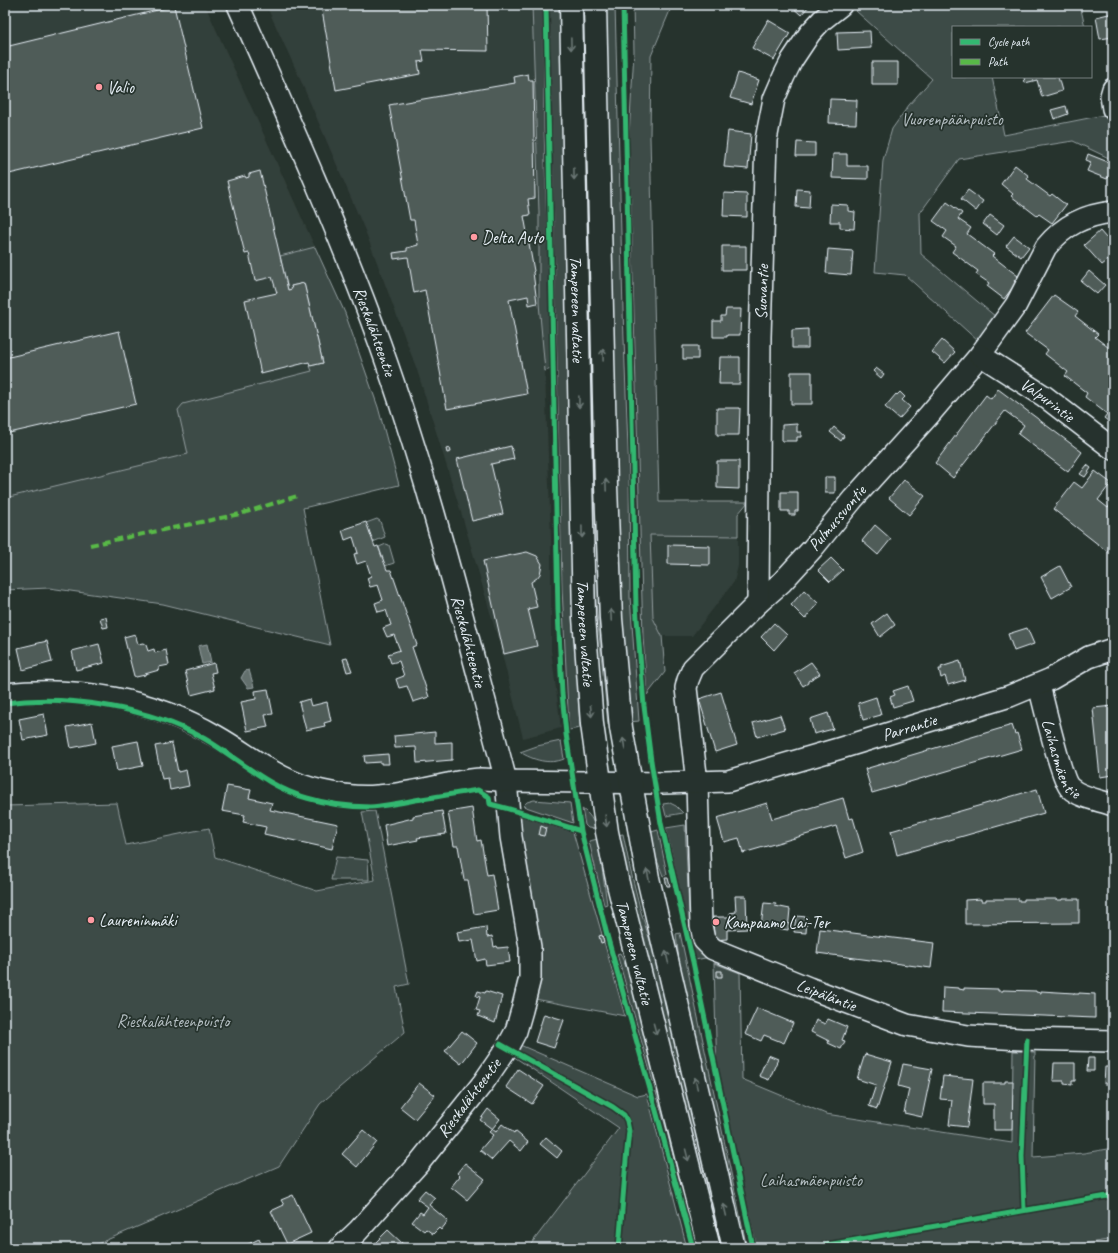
<svg xmlns="http://www.w3.org/2000/svg" width="1118" height="1253" font-family="Caveat,sans-serif">
<style>
.built{fill:#333f3a}
.green{fill:#3e4b47;stroke:#939ea0}
.water{fill:#636f6d;stroke:#98a3a5}
.building{fill:#505c59;stroke:#e8f1f8}
.lines{fill:none;stroke-linecap:round;stroke-linejoin:round}
.minor-casing{stroke:#e8f1f8;stroke-width:24}
.highway-casing{stroke:#e8f1f8;stroke-width:25}
.minor{stroke:#26332d;stroke-width:21}
.highway{stroke:#26332d;stroke-width:22}
.quiet{stroke:#58b947;stroke-width:4;stroke-dasharray:8 4;stroke-linecap:butt}
.cycleway-casing{stroke:#26332d;stroke-width:8}
.cycleway{stroke:#33b770;stroke-width:5}
.oneway{stroke:#6a7674}
.poi-dot{fill:#ff9aa2;stroke:#26332d;stroke-width:1.5}
.labels{text-anchor:middle;dominant-baseline:central;stroke-width:3.5;stroke-linejoin:round;paint-order:stroke}
.poi-label{font-size:17px;fill:#e8f1f8;stroke:#26332d;text-anchor:start}
.park-label{font-size:17px;fill:#b5bfc3;stroke:#26332d}
.street-label{font-size:17px;fill:#e8f1f8;stroke:#26332d}
</style>
<rect width="100%" height="100%" fill="#26332d"/>
<filter id="ink" filterUnits="userSpaceOnUse"><feTurbulence type="fractalNoise" baseFrequency=".025" numOctaves="2"/><feDisplacementMap in="SourceGraphic" scale="8" xChannelSelector="R" yChannelSelector="G"/><feConvolveMatrix kernelMatrix="1 2 1 2 8 2 1 2 1" color-interpolation-filters="sRGB"/></filter>
<g filter="url(#ink)">
<path class="built" d="M5,5H205L345,313L378,407L5,526Z
M266,5H532L551,540V650L561,728L523,738L501,650L463,519L417,370L366,233L297,72Z
M650,535L738,536V566L734,582L692,636H662L653,618Z"/>
<path class="green" d="M532,5H543L544,128L551,369L545,371L539,303V212Z
M549,5H561L573,588L580,728L569,730L562,588Z
M579,5H586L612,724L608,725L591,553Z
M605,5H615L623,311L629,477L630,597L639,721L629,722L618,597Z
M633,5H674L671,8L651,56L650,137L659,502H748L738,514V536L650,535L653,618L662,636L665,672L647,695L643,637L629,136L634,52Z
M865,5H1080L1085,27H953V77H992L1004,135L1109,114L1113,138V160L1073,141L959,159L920,213L921,254L996,317L978,341L905,275L875,272L883,160L892,129L909,105L932,79L856,11Z
M315,247L345,313L378,407L399,485L303,508L330,645L163,604L49,588L5,590V498L188,454L178,410L183,404L312,371L310,366L323,363L304,283L291,286L292,289L288,290L280,256Z
M377,519L380,521L385,537L373,542L366,523Z
M386,544L389,545L394,562V563L385,566L379,547Z
M561,741L564,759C549,765 533,760 520,752L537,746Z
M534,800L570,803L573,823L523,806L527,802Z
M117,803L126,845L209,828L215,857L317,891L375,880L362,812L375,811L409,984L396,987L405,1032L320,1104L279,1166L88,1248H5V806Z
M670,803L676,806L683,813L666,816L663,804Z
M582,809C590,814 593,820 596,829L588,828L585,825Z
M521,816L573,832L625,1016L535,999L521,845L519,817Z
M685,825L689,911L693,937L710,957L695,960L666,828Z
M658,830L667,874L663,876C658,861 651,848 648,833Z
M623,834L630,868L641,912L660,973L725,1248H719L617,835Z
M598,839L607,904L604,905L589,841Z
M336,857L368,860L369,880H331Z
M680,933L747,1248H742L683,996L676,934Z
M620,953L634,985L701,1248H696L666,1128L617,954Z
M714,963L740,973L742,1079L826,1114L1012,1143L1013,1051L1035,1052L1033,1157L1084,1153L1113,1148V1239L1060,1248H757L717,1077Z
M520,1045L638,1096L647,1094L687,1248H528L619,1128L513,1056Z"/>
<path class="water" d="M207,644L211,662L202,664L198,646Z
M249,670L254,687L248,688L241,678L245,671Z"/>
<path class="building" d="M321,5H487L488,51L422,50L424,61L418,62L420,74L336,90Z
M790,5H810L801,15Z
M174,6L203,128L5,175V47Z
M1113,13V37L1100,39L1096,17Z
M768,20L790,33L774,60L752,48Z
M870,31L871,48L838,50L837,32Z
M872,62H898V85H872Z
M738,73L759,80L751,104L730,98Z
M528,74L529,80H533L535,198L528,199L530,215L524,216L534,271L533,272L537,303L529,305L528,296L509,300L527,394L447,409L425,290L414,293L408,257L394,259L393,253L407,251V248L418,245L414,220H410L389,105L515,83L514,77Z
M1024,77H1058L1062,91L1042,97L1037,80L1025,83Z
M830,99L857,100L856,124L829,123Z
M1066,106L1068,114L1054,119L1051,110Z
M728,131L751,134L748,169L724,167Z
M797,142L815,143V156H796Z
M833,154H847V166H868V179L832,178Z
M1088,154L1113,164L1112,168L1113,169V179L1108,177L1107,179L1087,171L1091,162L1086,160Z
M1015,165L1029,176L1027,179L1050,196L1052,194L1066,205L1052,223L1039,214L1037,216L1011,196L1013,194L1001,184Z
M260,171L288,290L292,289L291,286L304,283L323,363L310,366L309,362L261,374L245,300L277,293L272,277L255,281L249,253L245,254L227,181L245,176L246,178L249,177V174Z
M797,189L810,190L809,208L796,207Z
M968,190L983,201L976,211L961,199Z
M724,193L747,194V217L723,216Z
M947,202L962,213L958,219L971,228L967,234L994,254L992,256L1018,276L1014,281L1016,283L1004,299L987,286L989,283L976,274L978,271L952,252L956,246L943,237L947,231L933,221Z
M831,204L848,205V211L855,212L854,229L840,228V222H830Z
M990,215L1004,225L997,235L983,224Z
M1100,231L1113,246V253L1110,256L1111,258L1102,265L1084,245Z
M1014,236L1029,247L1021,257L1006,246Z
M722,246H746V270H722Z
M828,249L853,251L851,275L826,273Z
M1089,271L1105,285L1097,294L1081,281Z
M1054,295L1078,312L1075,316L1098,334L1095,337L1113,351V425L1104,418L1107,414L1085,397L1087,393L1065,376L1068,372L1045,354L1048,350L1025,333Z
M726,309H741L740,335H727V337H713V321H721V316H725Z
M808,329V348H792V330Z
M119,331L136,404L5,434V358Z
M942,340L955,352L945,363L932,352Z
M683,346H698V359H683Z
M720,357H740V384H719Z
M876,368L884,374L881,378L873,371Z
M791,372H812V404H791Z
M998,389L1082,452L1068,472L1018,434L1024,425L1005,411L953,478L935,463L986,395L991,399Z
M900,392L905,397L902,400L910,407L899,419L885,407L896,394L897,395Z
M717,408H740L739,435H717Z
M797,424V432H801V437H797V441H782V425Z
M834,427L844,436L841,441L830,432Z
M511,446L514,459L491,464L503,514L472,521L457,459Z
M450,448L451,452L447,453L446,449Z
M717,461H739V489L717,488Z
M1087,465L1091,468L1085,477L1080,474Z
M1095,471L1111,483L1098,500L1108,508L1113,501V556L1053,509L1074,482L1082,488Z
M825,477H835V493H825Z
M904,480L925,496L909,515L889,498Z
M781,492H798V511H795V515H789V511H781Z
M366,522L375,547L378,546L387,570H391L417,645L412,647L429,697L413,702L407,686L399,688L396,679L404,676L399,661L391,663L388,654L400,650L394,635L387,637L383,628L391,625L386,610L378,612L375,603L383,600L378,585L370,587L367,578L371,576L366,561L357,564L354,554L358,553L353,537L345,540L342,530Z
M875,525L891,539L878,555L862,541Z
M668,545L710,546V565L668,564Z
M527,552L537,556L542,564L540,574L537,578L531,582L537,607L528,609L537,646L504,654L483,561Z
M831,558L843,570L830,582L818,570Z
M1060,566L1071,587L1052,598L1041,577Z
M804,590L818,603L805,619L791,605Z
M887,613L895,625L880,637L872,624Z
M106,617L108,627L103,628L100,618Z
M774,623L787,635L774,650L761,637Z
M1027,628L1034,644L1014,651L1008,634Z
M135,634L138,644L143,643L146,645L148,651L154,649L155,653L166,650L169,665L159,667V670L145,674V675L136,677L134,676L124,637Z
M47,641L52,662L23,670L18,648Z
M99,644L104,663L76,670L72,651Z
M347,658L352,671L347,672L343,659Z
M960,661L965,680L948,685L945,676L941,678L939,669H942L941,667Z
M811,662L820,674L808,681V683L803,686L794,673Z
M214,663L216,672L211,673L215,689L191,695L185,671Z
M908,686L913,701L893,707L890,697L895,695L893,691Z
M268,689L273,714L265,715L268,727L247,731L241,702L256,699L255,691Z
M721,692L737,745L715,752L699,699Z
M876,697L881,715L863,720L858,703Z
M309,699L311,706L327,702L331,721L324,723L325,726L306,730L299,702Z
M1113,706V775L1100,777L1093,708Z
M828,713L833,729L814,734L810,719Z
M44,714L48,735L23,740L19,719Z
M780,715L785,729L757,737L753,723Z
M92,722L96,743L71,748L67,727Z
M1012,725L1015,734L1017,733L1022,749L872,793L865,769Z
M435,732V743L452,742V760L417,763L416,747L395,748L394,736Z
M138,741L143,766L117,771L112,746Z
M172,743L178,772L186,770L189,786L170,790L168,778L162,779L155,746Z
M388,754L389,764H381V762L365,763L364,756Z
M227,786L251,790L249,798L272,803L270,810L338,824L332,849L264,834L266,827L243,822L245,815L222,811Z
M1037,789L1044,813L897,855L891,831Z
M843,798L849,819L853,818L863,852L846,858L836,826L743,853L739,838L724,842L717,818L767,803L772,819Z
M472,808L477,841L481,840L487,875L492,874L498,910L474,914L468,880H464L458,846H454L448,812Z
M442,811L446,834L417,838L418,840L387,846L384,825L413,818V816Z
M541,826L546,828L544,836L539,835Z
M1113,835V845L1108,842Z
M665,878H668L670,886H667Z
M735,896H746L747,929L727,930V939L714,940L713,917H730V913L736,912Z
M981,899V901H986V899H1019V901H1024V899H1057V900H1062V899H1079V923L965,924V900Z
M764,903L776,904L775,906L790,909L788,930L761,926Z
M796,916L807,917L806,933L794,932Z
M486,927L487,937L492,936L494,947L497,946L498,948L508,947L510,962L486,965L485,959L477,961L473,940L459,942L457,932Z
M820,929L934,943L931,968L817,953Z
M602,935L604,942L601,943L599,936Z
M1108,948H1113V972L1112,973Z
M717,971H722V977H717Z
M943,987L959,988V989L964,990V988L998,989V991H1003V990L1036,991V992L1041,993V991L1074,993V994H1079V993L1095,994V1018L942,1012Z
M478,991L485,993L486,991L502,996L495,1023L478,1016L480,1011L476,1010L480,997L476,996Z
M757,1008L793,1023L784,1043L764,1035L761,1041L745,1034Z
M544,1014L564,1020L554,1048L535,1042Z
M828,1019L847,1027L842,1040L845,1041L841,1049L828,1043L829,1041L811,1032L816,1020L825,1024Z
M462,1031L477,1043L461,1064L445,1051Z
M865,1054L892,1062L877,1109L869,1106L876,1085L857,1079Z
M768,1055L778,1059L769,1080L759,1076Z
M1088,1058H1094V1071H1087Z
M1054,1063H1075V1081H1072V1085L1064,1084V1081H1053Z
M903,1064L932,1069L922,1117L904,1113L909,1089L898,1086Z
M1105,1067H1113V1089H1111V1084H1104Z
M518,1069L544,1086L532,1104L506,1087Z
M943,1076L973,1079L967,1127L949,1125L952,1100L940,1099Z
M1005,1081H1013L1012,1130H994V1104H983V1083H1005Z
M419,1083L435,1095L415,1119L400,1107Z
M488,1109L500,1119L492,1129L480,1120Z
M502,1124L514,1133L515,1131L528,1142L521,1151L509,1141L492,1160L480,1150L493,1135L489,1132L492,1129L496,1132Z
M363,1130L377,1142L357,1167L342,1154Z
M546,1137L562,1151L557,1158L540,1144Z
M465,1163L485,1179L467,1200L451,1187L460,1176L457,1173Z
M425,1190L435,1198L429,1205L448,1221L441,1230L439,1228L433,1234L426,1229L424,1231L412,1222L420,1212L423,1214L428,1207L417,1199Z
M293,1195L311,1233L287,1244L271,1211L284,1205L281,1200Z
M388,1230L403,1244L399,1248H370Z
M259,1239L263,1248H240Z"/>
<g class="lines">
<g class="minor-casing">
<g id="minor">
<path id="s1" d="M238,5C288,117 338,228 380,344C428,478 462,616 499,754L506,781L511,837L530,947V978L522,1010L516,1031L507,1048L483,1083L419,1163L358,1231L340,1248"/>
<path d="M1113,89L1111,96L1113,109"/>
<path id="s2" d="M1113,212C1085,215 1064,225 1046,247L1016,305L980,355L929,415L853,499L813,548L782,582L758,603L693,668L688,680L686,688L697,783L701,925L704,940L713,949L809,988L907,1025L968,1036L1021,1039L1113,1041"/>
<path id="s3" d="M980,355L1044,396L1113,449"/>
<path id="s4" d="M758,603L760,337L766,140L774,99L784,76L792,60L810,33L822,20L841,5"/>
<path id="s5" d="M1039,685C1043,701 1062,781 1070,788C1081,798 1099,800 1113,805"/>
<path id="s6" d="M5,694C77,686 152,699 216,736C253,757 279,782 322,791C340,795 359,798 377,796C401,795 425,789 448,784C459,782 470,779 481,779C489,779 498,780 506,781L664,783L728,781L841,748L1010,696L1051,679L1089,657L1113,649"/>
</g>
</g>
<g class="highway-casing">
<g id="highway">
<path id="s7" d="M571,5L584,617L592,724L607,832L618,884L709,1248"/>
<path d="M595,5L606,486L611,619L621,728L648,878L734,1248"/>
</g>
</g>
<use href="#minor" class="minor"/>
<use href="#highway" class="highway"/>
<path class="quiet" d="M90,545L240,514L297,496"/>
<g class="cycleway-casing">
<path id="cycleway" d="M546,5L558,611L562,693L566,734L581,831L608,939L655,1107L693,1248
M623,5L636,606L644,706L651,761L661,823L693,962L753,1248
M5,703C68,694 150,708 205,739C239,759 267,787 307,798C327,804 349,807 370,807C385,806 400,803 415,800C436,797 457,793 478,790L489,797L490,804L509,809L581,831
M500,1044L613,1107L624,1115L627,1121L629,1131L626,1160L619,1248
M1024,1210L1022,1156L1027,1039
M810,1248L1113,1195"/>
</g>
<use href="#cycleway" class="cycleway"/>
</g>
<defs><path id="oneway-shaft" d="M-6 0H5M1.5-3L5.5 0L1.5 3" fill="none" stroke-width="1.6" stroke-linecap="round" stroke-linejoin="round"/></defs>
<g class="oneway">
<use href="#oneway-shaft" transform="translate(571 44) rotate(89)"/>
<use href="#oneway-shaft" transform="translate(574 174) rotate(89)"/>
<use href="#oneway-shaft" transform="translate(603 355) rotate(-91)"/>
<use href="#oneway-shaft" transform="translate(579 402) rotate(89)"/>
<use href="#oneway-shaft" transform="translate(606 485) rotate(-92)"/>
<use href="#oneway-shaft" transform="translate(582 532) rotate(89)"/>
<use href="#oneway-shaft" transform="translate(611 615) rotate(-93)"/>
<use href="#oneway-shaft" transform="translate(591 711) rotate(85)"/>
<use href="#oneway-shaft" transform="translate(624 744) rotate(-100)"/>
<use href="#oneway-shaft" transform="translate(606 821) rotate(82)"/>
<use href="#oneway-shaft" transform="translate(648 875) rotate(-102)"/>
<use href="#oneway-shaft" transform="translate(667 957) rotate(-103)"/>
<use href="#oneway-shaft" transform="translate(655 1029) rotate(75)"/>
<use href="#oneway-shaft" transform="translate(696 1083) rotate(-103)"/>
<use href="#oneway-shaft" transform="translate(687 1155) rotate(76)"/>
<use href="#oneway-shaft" transform="translate(725 1210) rotate(-103)"/>
</g>
</g>
<g class="poi-dot">
<circle cx="99" cy="87" r="4"/>
<circle cx="474" cy="237" r="4"/>
<circle cx="91" cy="920" r="4"/>
<circle cx="716" cy="922" r="4"/>
</g>
<g class="labels">
<g class="poi-label">
<text x="107" y="87">Valio</text>
<text x="482" y="237">Delta Auto</text>
<text x="99" y="920">Laureninmäki</text>
<text x="724" y="922">Kampaamo Lai-Ter</text>
</g>
<g class="park-label">
<text x="952" y="119">Vuorenpäänpuisto</text>
<text x="173" y="1021">Rieskalähteenpuisto</text>
<text x="811" y="1180">Laihasmäenpuisto</text>
</g>
<g class="street-label">
<text stroke="none"><textPath href="#s4" startOffset="311">Suovantie</textPath></text>
<text stroke="none"><textPath href="#s7" startOffset="304">Tampereen valtatie</textPath></text>
<text stroke="none"><textPath href="#s1" startOffset="354">Rieskalähteentie</textPath></text>
<text stroke="none"><textPath href="#s3" startOffset="81">Valpurintie</textPath></text>
<text transform="translate(837 518) rotate(-50)">Pulmussuontie</text>
<text stroke="none"><textPath href="#s7" startOffset="628">Tampereen valtatie</textPath></text>
<text stroke="none"><textPath href="#s1" startOffset="678">Rieskalähteentie</textPath></text>
<text stroke="none"><textPath href="#s6" startOffset="936">Parrantie</textPath></text>
<text stroke="none"><textPath href="#s5" startOffset="77">Laihasmäentie</textPath></text>
<text stroke="none"><textPath href="#s7" startOffset="952">Tampereen valtatie</textPath></text>
<text stroke="none"><textPath href="#s2" startOffset="1039">Leipäläntie</textPath></text>
<text transform="translate(469 1098) rotate(-53)">Rieskalähteentie</text>
</g>
</g>
<rect width="1118" height="1253" fill="none" stroke="#26332d" stroke-width="20"/>
<rect x="10" y="10" width="1098" height="1233" fill="none" stroke="#e8f1f8" stroke-width="1.5" filter="url(#ink)"/>
<rect x="952" y="26" width="140" height="52" fill="#26332d" stroke="#747f7e"/>
<rect x="960" y="39" width="20" height="6" fill="#33b770" stroke="#747f7e"/>
<text x="988" y="46" font-size="12" fill="#e8f1f8">Cycle path</text>
<rect x="960" y="59" width="20" height="6" fill="#58b947" stroke="#747f7e"/>
<text x="988" y="66" font-size="12" fill="#e8f1f8">Path</text>
</svg>
